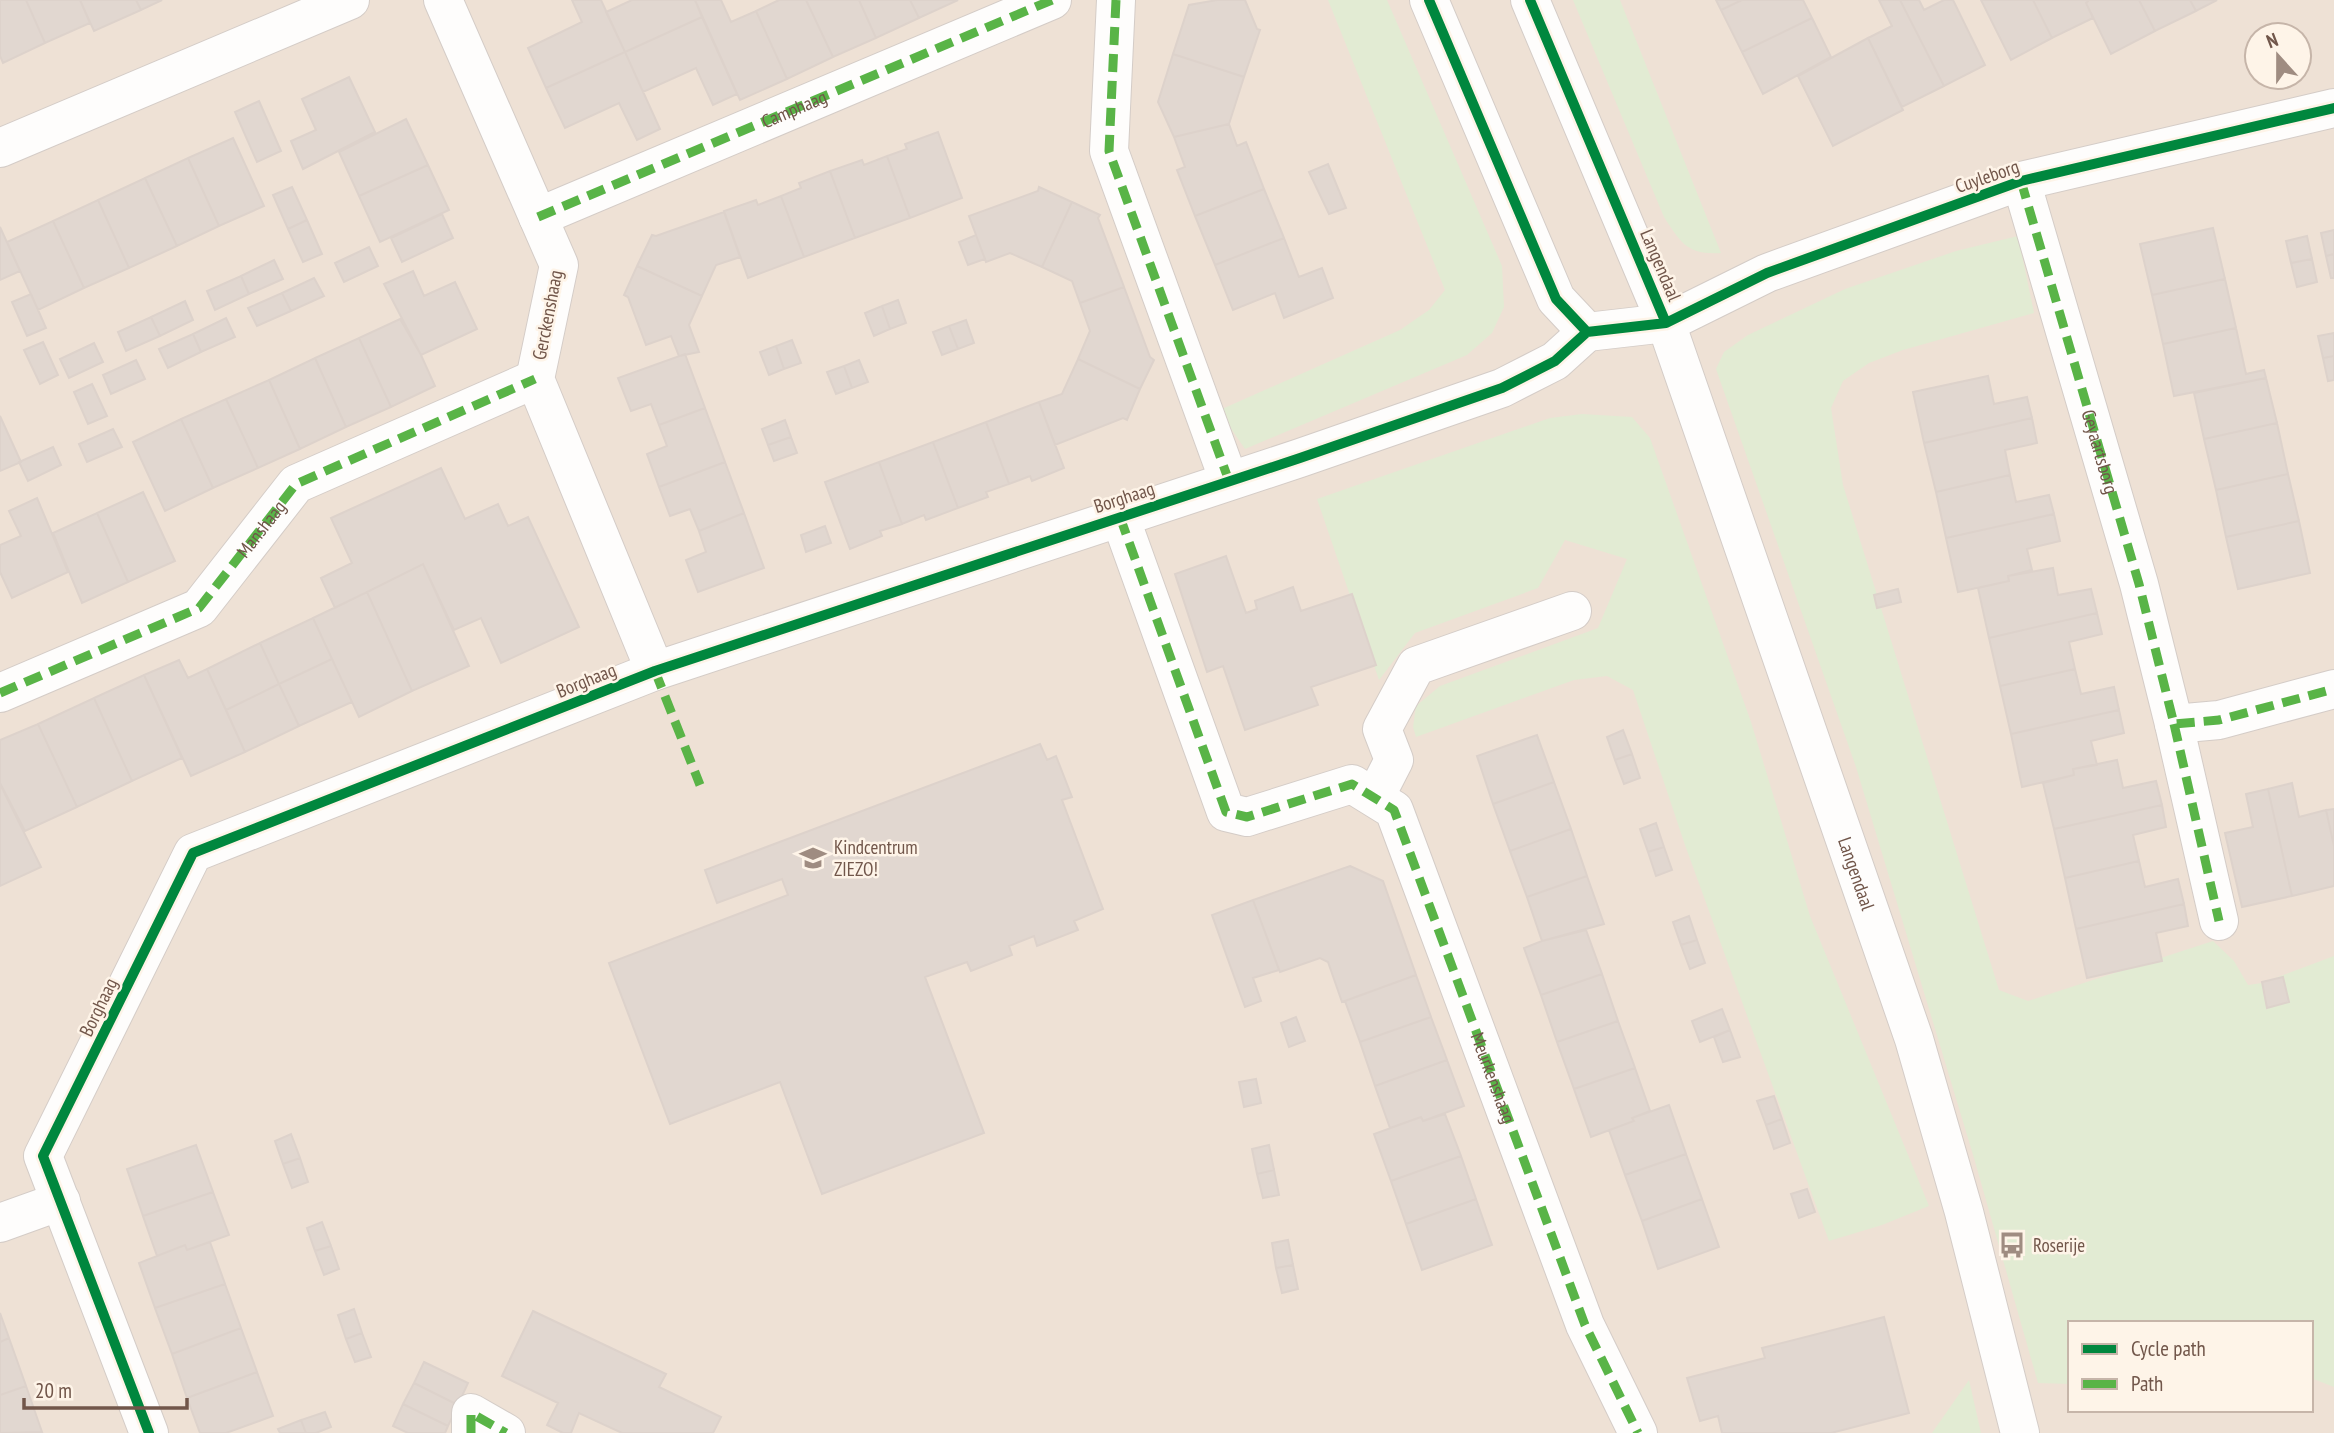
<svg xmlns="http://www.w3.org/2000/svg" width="2334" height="1433" font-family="'PT Sans Narrow',sans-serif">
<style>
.residential{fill:#eee1d5;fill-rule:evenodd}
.green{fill:#e2ebd3}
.building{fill:#e1d7d0;stroke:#ddd2cb;stroke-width:2}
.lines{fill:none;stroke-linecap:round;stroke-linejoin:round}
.minor-casing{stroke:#d4ccc7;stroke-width:40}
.minor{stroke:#fefdfc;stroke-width:38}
.quiet{stroke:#59b447;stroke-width:9;stroke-dasharray:18 9;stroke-linecap:butt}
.cycleway-casing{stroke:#fef4e8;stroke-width:15}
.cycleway{stroke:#00873e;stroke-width:10}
.labels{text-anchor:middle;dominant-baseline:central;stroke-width:5;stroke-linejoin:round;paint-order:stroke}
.street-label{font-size:19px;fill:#71564a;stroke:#fef4e8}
.poi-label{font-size:19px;fill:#71564a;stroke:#fef4e8;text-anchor:start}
</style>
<rect width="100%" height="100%" fill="#f5efe8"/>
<path class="residential" d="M0,0H2334V1433H0ZM2257,35H2299V77H2257ZM2070,1323H2311V1410H2070Z"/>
<path class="green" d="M1328,0H1387L1502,266L1504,307L1492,333L1467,355L1245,449L1230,427L1222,409L1400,330L1429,310L1445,290Z
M1573,0H1620L1721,253C1687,255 1681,243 1664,217Z
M2018,236L2034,313L1903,350L1869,363L1843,381L1831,408L1843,485L1999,990L2028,1001L2213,941L2234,961L2248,985L2262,983L2334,956V1387L2311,1378V1323H2070V1384L2038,1383L1974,1158L1856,767L1716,369L1724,352L1748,335L1845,289L1956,251Z
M1582,414L1632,417L1650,438L1751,722L1810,916L1929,1206L1882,1225L1829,1241L1685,845L1633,690L1607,676L1574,680L1416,737L1413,727L1416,706L1440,686L1598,628L1627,559L1565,540L1538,588L1415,633L1379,680L1317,499L1550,418Z
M1969,1380L1981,1433H1932Z"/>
<path class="building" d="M0,0H26L45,43L3,63L0,56Z
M26,0H80L90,23L45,43Z
M80,0H136L141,10L94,31Z
M136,0H162L141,10Z
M572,0H601L625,52L546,88L528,48L582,22Z
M632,0H695L702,17L625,52L606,12Z
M695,0H721L731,22L756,11L787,79L740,100Z
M779,0H806L833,57L787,79L756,11Z
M806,0H859L876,38L833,57Z
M859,0H910L919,18L876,38Z
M910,0H958L919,18Z
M1217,0H1245L1257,29L1260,30L1244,77L1173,54L1189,5Z
M1716,0H1742L1721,10Z
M1742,0H1803L1812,18L1742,52L1721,10Z
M1879,0H1900L1944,86L1902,107L1868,38L1892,26Z
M1900,0H1919L1924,10L1944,0H1953L1985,65L1944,86Z
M1981,0H2033L2052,38L2011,60Z
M2033,0H2089L2086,3L2093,18L2052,38Z
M2089,0H2139L2155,31L2111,54L2086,3Z
M2139,0H2190L2196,11L2155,31Z
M2190,0H2217L2196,11Z
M702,17L737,94L713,105L696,68L643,92L625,52Z
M1812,18L1831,57L1763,94L1742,52Z
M1868,38L1903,110L1833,146L1798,76Z
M625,52L660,129L637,140L619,103L565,128L546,88Z
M1173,54L1244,77L1229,124L1174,137L1158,102Z
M349,77L375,132L303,169L291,141L316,130L302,99Z
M259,101L281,151L257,162L235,112Z
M406,119L428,165L359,196L339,152Z
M1229,124L1237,146L1246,142L1264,189L1195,216L1177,170L1185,167L1174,137Z
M938,132L962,198L910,218L887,156L907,149L905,144Z
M233,138L264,206L219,226L188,158Z
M887,156L910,218L855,238L830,171L862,160L864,165Z
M188,158L219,226L177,246L145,178Z
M1328,164L1346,208L1329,214L1309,172Z
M428,165L449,210L380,242L359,196Z
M830,171L855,238L804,257L781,196L801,188L799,183Z
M145,178L177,246L129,268L98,200Z
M292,187L307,220L288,229L273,195Z
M1039,187L1072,202L1042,267L1010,253L986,262L969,216L1038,191Z
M1264,189L1284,238L1215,265L1195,216Z
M781,196L804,257L748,278L724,211L756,200L758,205Z
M98,200L129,268L84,288L53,221Z
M1072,202L1100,215L1098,218L1124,287L1080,303L1072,281L1042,267Z
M724,212L740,257L716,265L702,296L637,266L652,235L656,236Z
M442,214L453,238L402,262L391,238Z
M307,220L322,254L303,262L288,229Z
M53,221L84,288L38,310L7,242Z
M0,227L20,271L0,280Z
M2213,228L2225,279L2152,295L2140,244Z
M2334,230V254L2326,256L2321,233Z
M976,235L985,259L968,265L959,242Z
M2307,236L2312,259L2291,263L2286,241Z
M1284,238L1299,277L1322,268L1333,298L1284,318L1275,293L1233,310L1215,265Z
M369,247L378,266L344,282L335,263Z
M2334,254V278H2331L2326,256Z
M2312,259L2317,282L2297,287L2291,263Z
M274,260L283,279L249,294L241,276Z
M637,266L702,296L689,325L699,352L679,356L671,336L646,345L628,297L624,295Z
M413,271L424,296L455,282L477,329L421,355L384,284Z
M241,276L249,294L215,310L207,291Z
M314,278L324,296L291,311L282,293Z
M2225,279L2236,328L2163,344L2152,295Z
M1124,287L1150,357L1154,360L1140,389L1078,359L1090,331L1080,303Z
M282,293L291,311L257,326L248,308Z
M31,294L46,328L27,336L12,302Z
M898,300L906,323L890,329L882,306Z
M185,301L193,320L160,336L151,317Z
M882,306L890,329L874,336L865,313Z
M151,317L160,336L126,351L118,332Z
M226,318L235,337L201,352L193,334Z
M400,319L421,355L435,386L391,407L359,338Z
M966,320L974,343L958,349L949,326Z
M949,326L958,349L942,355L933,332Z
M2236,328L2246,374L2264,370L2266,378L2174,396L2163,344Z
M2334,333V356L2323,358L2318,336Z
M193,334L201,352L168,368L159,349Z
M359,338L391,407L346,427L315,358Z
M792,340L801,363L784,369L776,346Z
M43,342L58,375L40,384L24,350Z
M94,343L103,362L69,378L60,359Z
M776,346L784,369L769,375L760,352Z
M685,354L705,408L659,425L651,404L631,411L618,378Z
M2334,356V380L2328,381L2323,358Z
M315,358L346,427L300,449L269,380Z
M1078,359L1140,389L1127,420L1123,418L1055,445L1039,402L1062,394Z
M136,360L145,379L111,394L103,375Z
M859,360L868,382L852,388L844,366Z
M844,366L852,388L836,394L827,372Z
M1988,376L1994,404L2027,397L2032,418L1924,443L1913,392Z
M2266,378L2277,423L2204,439L2194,393Z
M269,380L300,449L258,468L226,399Z
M92,384L107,416L88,424L74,392Z
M226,399L258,468L213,488L181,419Z
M1039,402L1064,468L1032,481L1030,476L1009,484L986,422Z
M705,408L725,462L659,487L647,454L667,446L659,425Z
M0,416L21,462L0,471Z
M2032,418L2037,443L2005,450L2010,475L1936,492L1924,443Z
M181,419L213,488L165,511L133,442Z
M785,420L791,437L768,445L762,429Z
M986,422L1009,484L986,492L988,497L958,508L933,442Z
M2277,423L2288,474L2216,490L2204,439Z
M113,429L122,447L87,462L79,444Z
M791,437L797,453L774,461L768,445Z
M933,442L958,508L926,520L924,515L902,524L879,462Z
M53,447L61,465L28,481L19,462Z
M725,462L744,513L699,531L690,509L670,516L659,487Z
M879,462L902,524L880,531L882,536L850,549L825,482Z
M441,468L465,519L498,504L508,526L528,517L579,627L501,663L481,618L454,630L423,564L335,608L321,578L352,563L331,518Z
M2288,474L2299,521L2226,537L2216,490Z
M2010,475L2016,502L2049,495L2054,514L1946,538L1936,492Z
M143,492L175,561L128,582L97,513Z
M37,498L68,572L12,598L0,572V545L21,536L9,511Z
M97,513L128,582L82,603L53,533Z
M744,513L764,568L698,592L686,560L706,552L699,531Z
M2054,514L2060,541L2027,549L2032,570L2008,576L2009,581L1958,592L1946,538Z
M2299,521L2310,573L2238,589L2226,537Z
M825,526L831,543L806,552L801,535Z
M1226,556L1246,613L1257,609L1255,601L1293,587L1301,611L1352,594L1376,665L1311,687L1318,705L1245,730L1223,666L1207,672L1175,574Z
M423,564L469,666L412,691L367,592Z
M2053,568L2058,595L2091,589L2097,613L1989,638L1978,588L2009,581L2008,576Z
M1898,589L1901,602L1877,608L1874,595Z
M367,592L412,691L359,717L313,618Z
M2097,613L2102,634L2069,642L2075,669L2000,686L1989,638Z
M313,618L332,659L279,684L260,643Z
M260,643L279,684L226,710L207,669Z
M332,659L352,702L299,726L279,684Z
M179,660L188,678L207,669L245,752L191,776L144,675Z
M2075,669L2081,694L2114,687L2119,710L2011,734L2000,686Z
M144,675L182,758L132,781L94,698Z
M279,684L299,726L245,752L226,710Z
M94,698L132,781L77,807L38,724Z
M2119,710L2124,733L2091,741L2097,765L2073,769L2074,775L2022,787L2011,734Z
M38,724L77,807L25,831L0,783V740Z
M1623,730L1632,754L1615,760L1607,737Z
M1537,735L1554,782L1493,804L1477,756Z
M1040,744L1047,760L1056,756L1072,797L1062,800L1103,909L1074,921L1078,930L1037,946L1034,936L1009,946L1012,955L971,971L967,962L925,977L984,1133L822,1194L780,1082L670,1124L609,963L788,895L782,879L717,903L705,870Z
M1632,754L1640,778L1624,784L1615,760Z
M2117,760L2123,788L2156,781L2162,805L2054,829L2043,783L2074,775L2073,769Z
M1554,782L1571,829L1510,851L1493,804Z
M2292,783L2299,817L2326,810L2334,846V886L2292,896L2268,789Z
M0,784L41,867L0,886Z
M2268,789L2292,896L2242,907L2225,833L2253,827L2246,794Z
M2162,805L2166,827L2133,835L2139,861L2065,878L2054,829Z
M2334,809V846L2326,810Z
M1656,823L1664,847L1648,852L1640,829Z
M1571,829L1587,876L1527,897L1510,851Z
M1664,847L1672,870L1656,876L1648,852Z
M2139,861L2145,887L2178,879L2184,904L2076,929L2065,878Z
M1350,866L1383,881L1416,975L1342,1002L1328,962L1320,958L1280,972L1253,900Z
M1587,876L1604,924L1542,941L1527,897Z
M1253,900L1279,970L1253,978L1261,1001L1245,1007L1212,915Z
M2184,904L2188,926L2156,933L2162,961L2087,978L2076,929Z
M1689,916L1697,940L1681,945L1673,922Z
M1586,930L1602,974L1541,995L1524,948L1542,941Z
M1697,940L1705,963L1690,969L1681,945Z
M1602,974L1618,1021L1557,1042L1541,995Z
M1416,975L1431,1017L1360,1042L1345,1001Z
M2283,977L2289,1002L2267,1008L2262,982Z
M1722,1009L1730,1030L1700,1042L1692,1021Z
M1296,1017L1305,1041L1289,1047L1281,1023Z
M1431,1017L1447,1060L1375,1086L1360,1042Z
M1618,1021L1635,1068L1574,1089L1557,1042Z
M1730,1030L1740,1057L1723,1062L1714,1037Z
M1447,1060L1464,1106L1423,1121L1421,1117L1390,1128L1375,1086Z
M1635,1068L1650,1111L1632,1118L1634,1121L1591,1137L1574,1089Z
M1256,1079L1261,1103L1244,1107L1239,1082Z
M1774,1096L1782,1119L1766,1125L1757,1101Z
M1669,1105L1686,1154L1625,1175L1609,1130L1634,1121L1632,1118Z
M1445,1114L1461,1156L1391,1181L1374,1134L1421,1117L1423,1121Z
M1782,1119L1790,1143L1774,1149L1766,1125Z
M291,1134L300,1158L283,1164L275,1141Z
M196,1145L213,1192L143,1216L127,1169Z
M1269,1145L1274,1170L1257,1174L1252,1149Z
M1686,1154L1702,1199L1642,1221L1625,1175Z
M1461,1156L1476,1199L1406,1224L1391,1181Z
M300,1158L308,1182L292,1188L283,1164Z
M1274,1170L1279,1195L1263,1198L1257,1174Z
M1807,1189L1815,1212L1799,1218L1791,1194Z
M213,1192L229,1235L187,1250L185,1245L157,1256L143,1216Z
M1476,1199L1492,1245L1422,1270L1406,1224Z
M1702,1199L1719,1247L1658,1269L1642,1221Z
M322,1222L331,1246L315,1251L307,1228Z
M1288,1240L1293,1265L1276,1268L1272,1243Z
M210,1242L225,1284L155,1308L139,1263L185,1245L187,1250Z
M331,1246L339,1269L324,1275L315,1251Z
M1293,1265L1298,1289L1282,1293L1276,1268Z
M225,1284L241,1328L172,1354L155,1308Z
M354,1309L362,1333L346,1339L338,1315Z
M533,1311L666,1374L659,1387L721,1417L713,1433H622L579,1413L571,1433H563L547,1425L558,1403L502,1376Z
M0,1313L9,1338L0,1342Z
M1884,1317L1909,1413L1831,1433H1722L1718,1416L1700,1421L1687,1378L1765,1358L1762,1348Z
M241,1328L257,1372L187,1398L172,1354Z
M362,1333L371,1357L355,1362L346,1339Z
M9,1338L26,1386L0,1395V1342Z
M424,1362L468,1383L458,1405L414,1383Z
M257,1372L273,1416L226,1433H200L187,1398Z
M414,1383L458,1405L448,1426L403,1404Z
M26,1386L42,1432L0,1433V1395Z
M403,1404L448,1426L445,1433H408L393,1426Z
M325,1412L331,1427L316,1433H306L301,1420Z
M301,1420L306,1433H280L278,1429Z"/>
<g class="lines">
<g class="minor-casing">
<g id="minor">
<path d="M443,0L559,265L535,379L655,671"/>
<path d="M1116,0L1109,151L1229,481"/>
<path d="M1429,0L1556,299L1587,332"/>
<path id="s1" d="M1530,0L1666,323L1914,1039L1964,1212L2020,1433"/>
<path d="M0,148L350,0"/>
<path d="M2021,181L2139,584L2174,724L2219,720L2334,689"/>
<path id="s2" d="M538,217L1052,0"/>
<path d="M1587,332L1666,323L1767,273L2021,181L2334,108"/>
<path id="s3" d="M1120,517L1226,812L1247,817L1352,784L1394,810L1585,1325L1638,1433"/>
<path d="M0,693L199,608L296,484L535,379"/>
<path d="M2174,724L2219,921"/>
<path d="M1375,797L1394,760L1382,729L1416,666L1572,611"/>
<path d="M0,1223L61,1201"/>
<path d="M149,1433L43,1156L193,853L655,671L1300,458L1502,388L1555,361L1587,332"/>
<path d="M471,1433V1413L506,1433"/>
</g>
</g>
<use href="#minor" class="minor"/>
<g class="quiet">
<path d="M1116,0L1109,151L1229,481"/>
<path id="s4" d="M2021,181L2139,584L2174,724L2219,720L2334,689"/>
<path d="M538,217L1052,0"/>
<path d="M1120,517L1226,812L1247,817L1352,784L1394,810L1585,1325L1638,1433"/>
<path d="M655,671L700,785"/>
<path id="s5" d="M0,693L199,608L296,484L535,379"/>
<path d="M2174,724L2219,921"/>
<path d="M471,1433V1413L506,1433"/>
</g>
<g class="cycleway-casing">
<path id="cycleway" d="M1429,0L1556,299L1587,332
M1530,0L1666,323
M1587,332L1666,323L1767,273L2021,181L2334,108
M149,1433L43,1156L193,853L655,671L1300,458L1502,388L1555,361L1587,332"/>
</g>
<use href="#cycleway" class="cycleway"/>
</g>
<defs>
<g id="school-bare" transform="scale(2.1)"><path d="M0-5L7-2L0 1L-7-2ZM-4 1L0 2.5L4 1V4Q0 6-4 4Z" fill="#9f8c81" stroke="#fef4e8" stroke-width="2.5" paint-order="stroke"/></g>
<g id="bus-bare" transform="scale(2.1)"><path d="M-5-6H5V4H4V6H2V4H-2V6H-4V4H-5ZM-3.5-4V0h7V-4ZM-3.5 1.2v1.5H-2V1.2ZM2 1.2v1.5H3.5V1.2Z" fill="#9f8c81" stroke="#fef4e8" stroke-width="2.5" paint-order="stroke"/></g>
</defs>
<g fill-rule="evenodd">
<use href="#school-bare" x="813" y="858"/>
<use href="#bus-bare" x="2012" y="1245"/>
</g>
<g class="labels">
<g class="street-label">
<text stroke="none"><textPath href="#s2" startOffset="278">Camphaag</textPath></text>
<text transform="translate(1987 176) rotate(-19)">Cuyleborg</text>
<text transform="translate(1661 265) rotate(67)">Langendaal</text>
<text transform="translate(547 315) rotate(-79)">Gerckenshaag</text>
<text stroke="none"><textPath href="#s4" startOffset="282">Geyaartsborg</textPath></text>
<text transform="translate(1124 497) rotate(-18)">Borghaag</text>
<text stroke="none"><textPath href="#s5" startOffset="317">Manshaag</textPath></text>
<text transform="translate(586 680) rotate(-22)">Borghaag</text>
<text stroke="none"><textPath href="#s1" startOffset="933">Langendaal</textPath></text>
<text transform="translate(98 1007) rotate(-64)">Borghaag</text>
<text stroke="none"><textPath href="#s3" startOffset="780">Meurkenshaag</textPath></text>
</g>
<g class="poi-label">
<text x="834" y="847">Kindcentrum<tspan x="834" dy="22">ZIEZO!</tspan></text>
<text x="2033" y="1245">Roserije</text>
</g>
</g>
<rect x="2068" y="1321" width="245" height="91" fill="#fef4e8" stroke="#c6b5a9" stroke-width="2"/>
<rect x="2082" y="1344" width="35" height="10" fill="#00873e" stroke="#c6b5a9" stroke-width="2"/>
<text x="2131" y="1356" font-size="21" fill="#71564a">Cycle path</text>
<rect x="2082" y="1379" width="35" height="10" fill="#59b447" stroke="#c6b5a9" stroke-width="2"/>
<text x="2131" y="1391" font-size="21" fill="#71564a">Path</text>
<g transform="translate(2278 56) rotate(339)"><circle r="33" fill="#fef4e8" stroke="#c6b5a9" stroke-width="2"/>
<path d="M0-5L12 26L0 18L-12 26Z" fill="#9f8c81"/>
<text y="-10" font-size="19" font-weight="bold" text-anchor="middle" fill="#71564a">N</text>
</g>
<path d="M24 1398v10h163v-10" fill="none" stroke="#71564a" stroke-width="3.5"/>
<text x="35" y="1398" font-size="21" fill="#71564a" stroke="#fef4e8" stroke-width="5" paint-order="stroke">20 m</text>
</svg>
